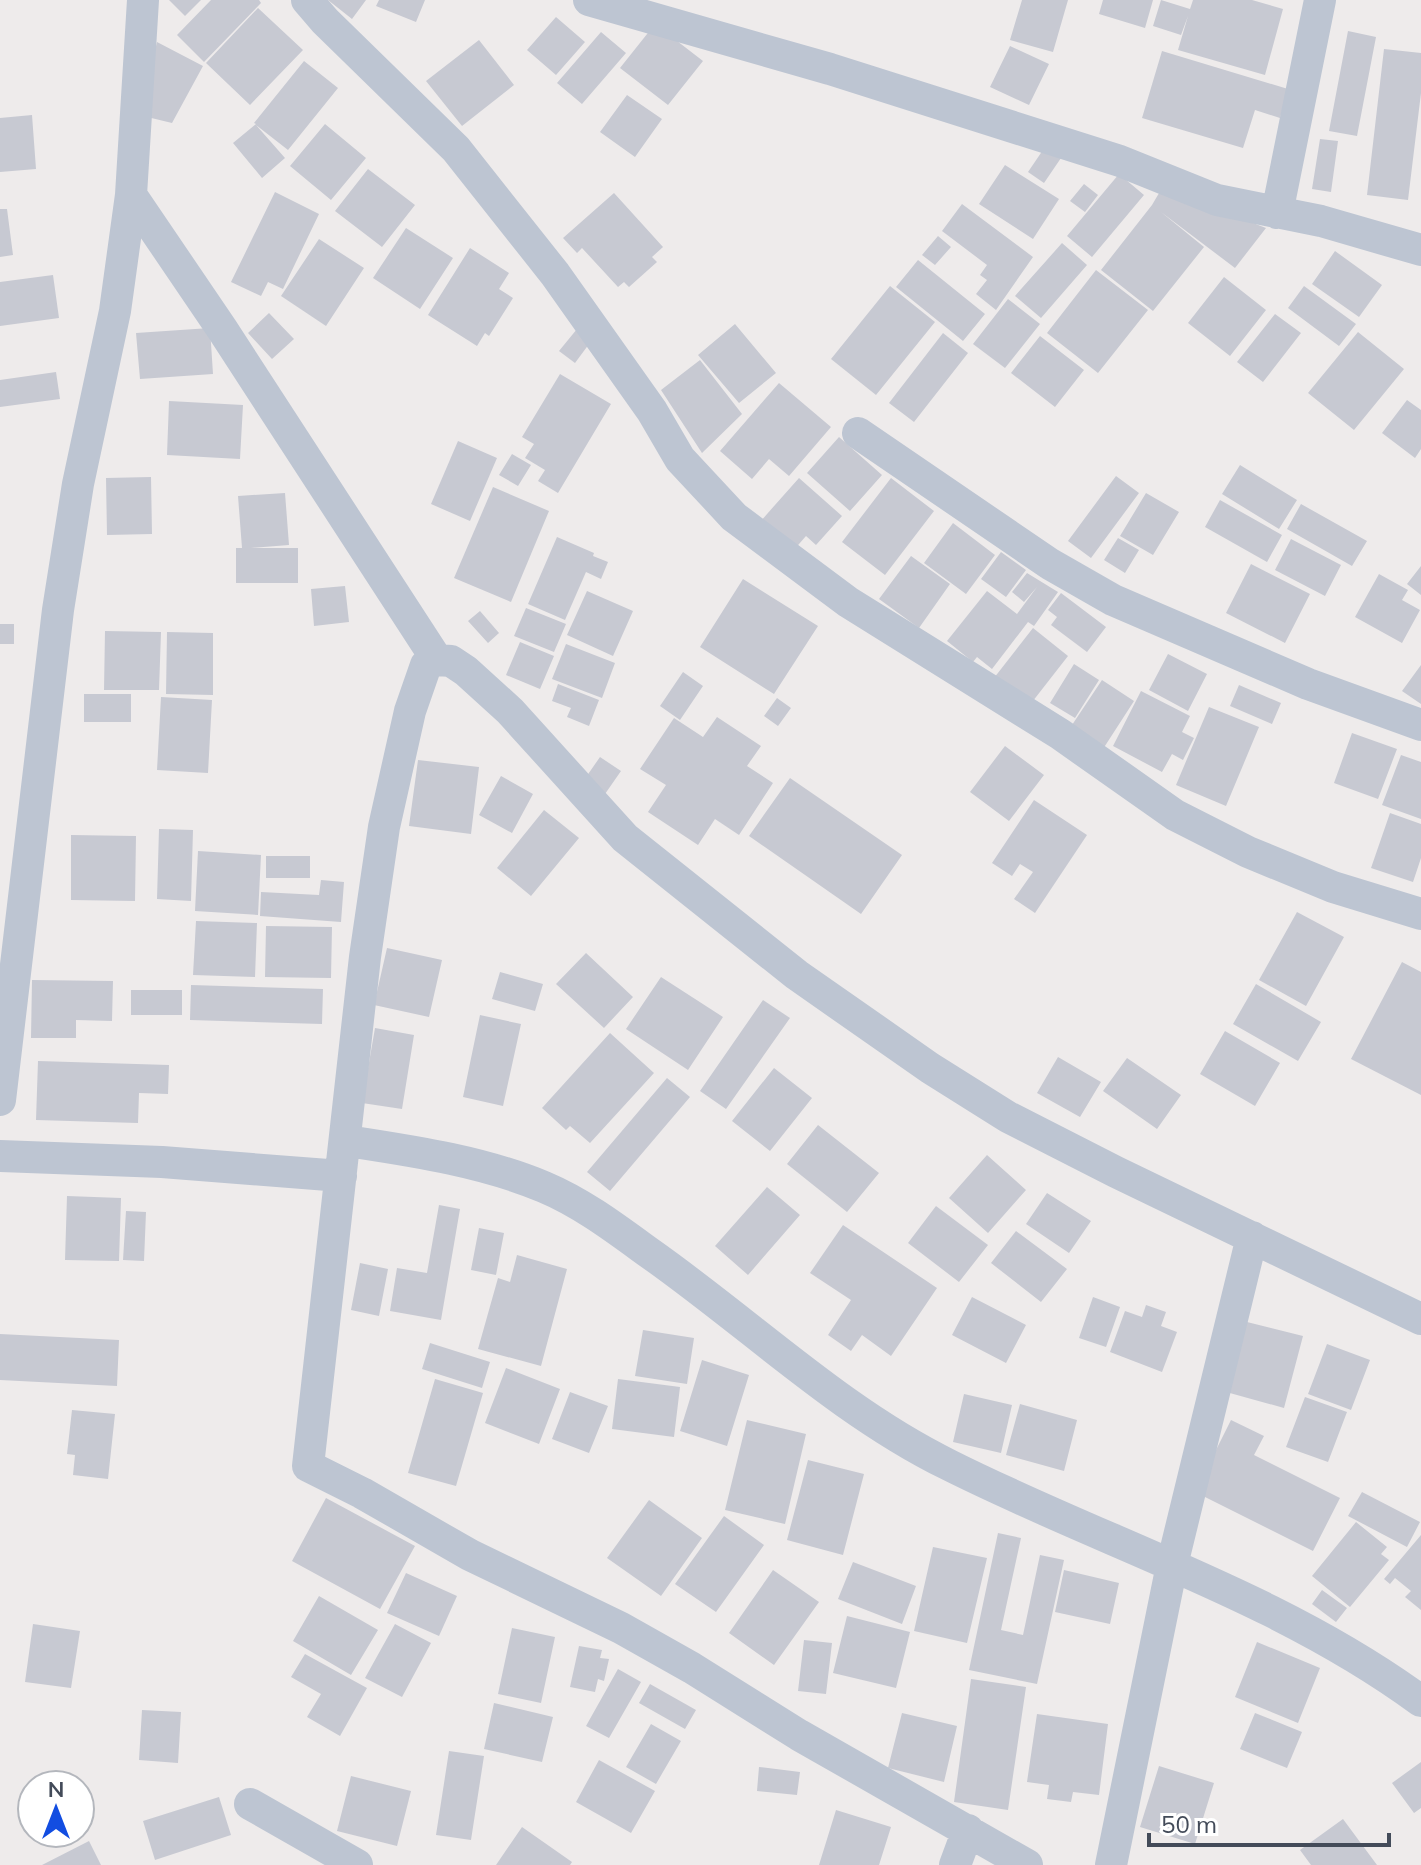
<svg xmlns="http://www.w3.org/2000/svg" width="1421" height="1865" font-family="Mulish,sans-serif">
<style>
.building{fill:#c7c9d2}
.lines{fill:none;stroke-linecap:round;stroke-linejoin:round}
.street{stroke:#bdc5d2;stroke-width:32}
</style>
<rect width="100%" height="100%" fill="#eeebeb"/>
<path class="building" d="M169,0H201L185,16Z
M211,0H259L261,3L204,62L177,35Z
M328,0H366L352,19Z
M379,0H425L416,22L376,6Z
M1022,0H1068L1053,52L1010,40Z
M1103,0H1153L1145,28L1099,14Z
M1161,0L1190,9L1193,0H1252L1283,9L1265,75L1178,50L1188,16L1181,35L1153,26Z
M258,8L303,50L250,105L206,63Z
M556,17L585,42L556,75L527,50Z
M655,24L703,61L668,105L620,68Z
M1348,31L1376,37L1357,136L1329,131Z
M601,32L626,53L582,104L557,83Z
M479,40L514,85L462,126L426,81Z
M157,42L203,66L172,123L139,115Z
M1010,46L1049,64L1029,105L990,87Z
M1384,49L1421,53V93L1408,200L1367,195Z
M1162,51L1288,89L1280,118L1255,110L1243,148L1142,118Z
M304,61L338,88L288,150L256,125L285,158L262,178L233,143L256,124L254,123Z
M627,95L662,119L635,157L600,132Z
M32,115L36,169L0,172V118Z
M325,124L366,158L331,200L290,166Z
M1320,139L1338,141L1331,192L1312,189Z
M1045,147L1061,158L1044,183L1028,172Z
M1005,165L1059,199L1033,239L979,204Z
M368,169L415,205L382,247L335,211Z
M1119,174L1144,195L1092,257L1067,236Z
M1084,184L1098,195L1085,212L1070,201Z
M1162,188L1266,228L1235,268L1161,212L1204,247L1153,311L1101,270L1152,205Z
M275,192L319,214L283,289L268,282L261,296L231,282Z
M614,193L663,247L652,257L657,262L629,287L624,282L618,287L582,248L577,253L563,238Z
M962,204L1033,257L996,310L976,294L987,280L980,275L987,265L942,231Z
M0,209H7L13,255L0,257Z
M406,228L453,258L420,309L373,278Z
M938,236L951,247L935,265L922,255Z
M319,239L364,268L326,326L281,296Z
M1062,243L1087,265L1041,318L1015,296Z
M470,248L509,273L499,289L513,298L489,336L485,333L477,346L428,315Z
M1335,251L1382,285L1359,317L1312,284Z
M918,260L985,314L963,341L896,287Z
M1096,270L1148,310L1098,373L1047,333Z
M53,275L59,318L0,326V282Z
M1224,277L1266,310L1230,356L1188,323Z
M890,286L935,322L876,395L831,359Z
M1304,286L1356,324L1339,346L1288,308Z
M1008,299L1040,324L1005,368L973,344Z
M269,313L294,339L272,359L248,333Z
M1275,314L1301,333L1263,382L1237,362Z
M735,324L776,373L739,403L698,355Z
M210,328L213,374L140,379L136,333Z
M577,329L592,340L575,363L559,351Z
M1358,332L1404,369L1354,430L1308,393Z
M943,333L968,353L914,422L889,403Z
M1040,336L1084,370L1055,407L1011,373Z
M700,360L742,414L702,453L661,390Z
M56,372L60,399L0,407V380Z
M560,374L611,404L558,493L538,481L545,470L525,458L534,444L522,437Z
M779,383L831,427L789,476L769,459L752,479L720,451Z
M1407,400L1421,410V449L1415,458L1382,433Z
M169,401L243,405L240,459L167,455Z
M839,437L882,475L850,511L807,473Z
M458,441L497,458L470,521L431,504Z
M512,454L531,465L518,486L499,475Z
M1240,465L1297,500L1279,529L1222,494Z
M1116,476L1139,493L1091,558L1068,541Z
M151,477L152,534L107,535L106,478Z
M799,478L842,516L816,545L806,536L792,552L759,523Z
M891,478L934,511L885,575L842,542Z
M493,487L549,511L511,602L454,578Z
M285,493L289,545L251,548H298V583H236V548H242L238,496Z
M1146,493L1179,512L1153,555L1120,536Z
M1220,500L1282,535L1267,562L1205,527Z
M1301,504L1367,541L1352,566L1287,529Z
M953,523L995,555L966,594L924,563Z
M557,537L594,553L593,556L608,562L601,579L586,572L565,620L528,604Z
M1118,538L1139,550L1125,573L1104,560Z
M1291,539L1341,565L1325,596L1275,570Z
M1001,552L1026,570L1006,597L981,579Z
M911,556L950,584L919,628L879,599Z
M1251,564L1310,594L1285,643L1226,613Z
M1421,566V595L1407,584Z
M1027,573L1058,592L1034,626L1028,622L992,669L977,657L973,662L947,641L987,591L1017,614L1037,587L1024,602L1012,592Z
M1379,574L1408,590L1402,600L1420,610L1402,643L1355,617Z
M743,579L818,626L774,694L700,647Z
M345,586L349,622L314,626L311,589Z
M587,591L633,611L613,656L567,635Z
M1061,593L1106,627L1087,652L1051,625L1057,617L1048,610Z
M526,608L566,624L554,652L514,636Z
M480,611L499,633L488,643L468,621Z
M0,624H14V644H0Z
M1033,628L1068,656L1029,706L994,678Z
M105,631L161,632L159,690H104Z
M167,632L213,633V695L166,694Z
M520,642L554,656L540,689L506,675Z
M566,644L615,663L602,698L552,679Z
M1168,654L1207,674L1188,711L1149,690Z
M1074,664L1099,680L1075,718L1050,703Z
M1421,665V704L1402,691Z
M683,672L703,686L680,720L660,706Z
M1102,680L1134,701L1103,749L1070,728Z
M558,684L599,700L589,726L567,717L571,708L552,701Z
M1239,685L1281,703L1272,724L1230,706Z
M1141,691L1190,716L1182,732L1194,738L1183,760L1172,754L1162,772L1113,746Z
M84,694H131V722H84Z
M161,697L212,700L208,773L157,770Z
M777,698L791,708L778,726L764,716Z
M1209,707L1259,727L1226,806L1176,785Z
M717,717L761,746L747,766L773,783L739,835L715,819L698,845L648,812L666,785L640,769L674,718L703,737Z
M1352,733L1397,749L1378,799L1334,783Z
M1005,746L1044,775L1009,821L970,792Z
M1401,755L1421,762V819L1382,805Z
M600,757L621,771L605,794L584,780Z
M418,760L479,767L471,834L409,826Z
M501,776L533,794L512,833L479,815Z
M790,778L902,855L861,914L749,836Z
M1034,800L1087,835L1035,913L1014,899L1033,872L1020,864L1012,876L992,863Z
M544,810L579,838L531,896L497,868Z
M1390,813L1421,824V858L1413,882L1371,868Z
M159,829L193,830L191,901L157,899Z
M71,835L136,836L135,901L71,900Z
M198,851L261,855L258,915L195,911Z
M266,856H310V878H266Z
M321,880L344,882L341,922L260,916L261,892L319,895Z
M1297,912L1344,937L1306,1006L1259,980Z
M196,921L257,923L255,977L193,975Z
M266,926L332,927L331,978L265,977Z
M387,948L442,960L429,1017L374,1005Z
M586,953L633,997L604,1028L556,984Z
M1402,962L1421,972V1095L1351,1059Z
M500,972L543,984L535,1011L492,999Z
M661,977L723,1017L688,1070L626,1029Z
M32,980L113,981L112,1021L76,1020V1038H31Z
M1256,984L1321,1022L1298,1061L1233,1024Z
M191,985L323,989L322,1024L190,1020Z
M131,990H182V1015H131Z
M763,1000L790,1018L726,1109L700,1091Z
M480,1015L521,1024L503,1106L463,1097Z
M375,1028L414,1035L402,1109L362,1103Z
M1225,1031L1280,1063L1255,1106L1200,1074Z
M610,1033L654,1073L590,1143L570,1126L566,1130L542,1108Z
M1058,1057L1101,1082L1080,1117L1037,1093Z
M1127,1058L1181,1095L1157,1129L1103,1091Z
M38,1061L169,1065L168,1094L139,1093L138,1123L36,1120Z
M774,1068L812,1098L770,1151L732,1121Z
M667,1078L690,1097L610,1191L587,1172Z
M818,1125L879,1173L847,1212L787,1164Z
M987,1155L1026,1190L988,1233L949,1198Z
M767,1187L800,1215L748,1275L715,1246Z
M1047,1193L1091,1221L1069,1253L1026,1224Z
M67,1196L121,1198L119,1261L65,1260Z
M439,1205L460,1209L441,1320L390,1311L397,1268L427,1273Z
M936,1206L988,1245L959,1282L908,1243Z
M126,1211L146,1212L144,1261L123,1260Z
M843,1225L937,1288L891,1356L862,1335L851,1351L828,1335L851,1300L810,1273Z
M479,1228L504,1233L496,1275L471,1270Z
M1016,1231L1067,1269L1041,1302L991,1263Z
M517,1255L567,1269L541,1366L478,1349L498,1278L510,1282Z
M360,1263L388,1269L379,1316L351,1310Z
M972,1297L1026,1325L1006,1363L952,1335Z
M1093,1297L1120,1307L1106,1347L1079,1338Z
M1146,1305L1166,1312L1161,1326L1177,1332L1162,1372L1110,1352L1125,1311L1142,1317Z
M1239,1320L1303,1336L1284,1408L1219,1390Z
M643,1330L694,1338L687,1384L635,1376Z
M0,1334L119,1340L117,1386L0,1380Z
M430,1343L490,1362L482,1388L422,1369Z
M1327,1344L1370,1360L1351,1410L1308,1394Z
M702,1360L749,1375L727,1446L680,1431Z
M506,1368L560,1389L539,1444L485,1423Z
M435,1379L483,1393L456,1486L408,1473Z
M618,1379L680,1387L674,1437L612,1429Z
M570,1392L608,1406L589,1453L552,1439Z
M964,1394L1012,1405L1001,1453L953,1442Z
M1305,1397L1347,1412L1328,1462L1286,1447Z
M1020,1404L1077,1420L1064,1471L1006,1455Z
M72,1410L115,1414L108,1479L73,1475L75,1455L67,1454Z
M747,1420L806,1434L785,1524L725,1510Z
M1231,1420L1264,1436L1254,1455L1340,1498L1313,1551L1195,1492Z
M808,1460L864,1474L843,1555L787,1540Z
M1362,1492L1420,1522L1407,1547L1348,1516Z
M326,1498L415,1546L380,1609L292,1561Z
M649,1500L702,1538L661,1596L607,1558Z
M724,1516L764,1545L716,1612L675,1584Z
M1356,1522L1387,1547L1381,1554L1389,1560L1350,1607L1312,1576Z
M998,1533L1021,1538L1001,1630L1023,1635L1040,1555L1064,1560L1037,1684L969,1670Z
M1421,1535V1610L1405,1597L1411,1591L1395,1578L1390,1584L1384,1579Z
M933,1547L987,1558L967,1643L914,1631Z
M853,1562L916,1586L902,1624L838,1599Z
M773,1570L819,1602L774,1665L729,1633Z
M1064,1570L1119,1583L1110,1624L1055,1612Z
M406,1573L457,1596L439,1636L387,1613Z
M1322,1590L1347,1608L1336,1622L1312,1604Z
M319,1596L378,1630L351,1675L293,1641Z
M847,1616L910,1632L896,1688L833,1673Z
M33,1624L80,1631L71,1688L25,1682Z
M395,1624L431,1643L402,1697L365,1678Z
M512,1628L555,1637L541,1703L498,1694Z
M804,1640L832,1643L826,1694L798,1691Z
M1257,1642L1320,1668L1298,1723L1235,1697Z
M579,1646L602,1650L600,1658L609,1659L604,1681L598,1679L595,1692L570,1687Z
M305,1654L367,1688L340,1736L307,1717L321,1694L291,1677Z
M618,1669L641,1682L609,1738L586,1726Z
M971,1679L1026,1687L1008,1810L954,1802Z
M650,1684L696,1710L685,1729L639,1703Z
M494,1703L553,1717L542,1762L484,1749Z
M142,1710L181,1712L178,1763L139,1760Z
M902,1713L957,1726L944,1782L888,1768Z
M1255,1713L1302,1732L1287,1768L1240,1749Z
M1037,1714L1108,1724L1099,1795L1073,1792L1071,1802L1047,1799L1049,1785L1027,1782Z
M651,1724L681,1741L656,1784L626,1767Z
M449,1751L484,1756L471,1840L436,1835Z
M599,1760L655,1791L631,1833L576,1802Z
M1421,1762V1808L1414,1813L1392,1783Z
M1159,1766L1214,1783L1195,1844L1140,1827Z
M759,1767L800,1772L797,1795L757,1791Z
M351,1776L411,1791L397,1846L337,1831Z
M219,1797L231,1835L155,1860L143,1821Z
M836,1810L891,1827L879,1865H819Z
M1343,1819L1377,1865H1311L1300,1850Z
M522,1827L572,1862L570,1865H496Z
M89,1841L101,1865H42Z"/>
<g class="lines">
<path class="street" d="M307,0L325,21L456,149L555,274L652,411L680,459L734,517L848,602L1060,734L1175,815L1248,852L1333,887L1421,914
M589,0L830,69L1120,161L1217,200L1321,221L1421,250
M131,195L222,329L437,660
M1277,213L1320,0
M858,433L1050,564L1113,600L1308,684L1421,725
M0,1100L58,610L78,484L115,311L131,195L143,0
M347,1141C412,1151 482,1161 544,1187C582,1203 615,1228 648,1252C748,1322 839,1411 949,1465C1106,1544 1278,1596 1421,1701
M0,1156L162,1162L341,1176
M250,1804L357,1865
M955,1865L968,1830
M1027,1865L799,1735L692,1668L621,1628L470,1555L362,1493L308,1466L365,957L384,827L410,711L426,665L437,660L451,661L466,671L510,711L625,838L797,975L930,1068L1008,1117L1116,1172L1421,1319
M1111,1865L1172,1565L1252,1237"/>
</g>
<g transform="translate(56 1809)"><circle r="38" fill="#ffffff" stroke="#b4b7bd" stroke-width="2"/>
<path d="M0-6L14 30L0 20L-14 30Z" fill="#124de1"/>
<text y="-12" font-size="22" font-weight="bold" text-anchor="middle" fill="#434b59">N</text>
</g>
<path d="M1149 1833v12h240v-12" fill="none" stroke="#434b59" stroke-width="4"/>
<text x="1161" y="1833" font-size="24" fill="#434b59" stroke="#ffffff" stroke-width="6" paint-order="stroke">50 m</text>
</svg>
